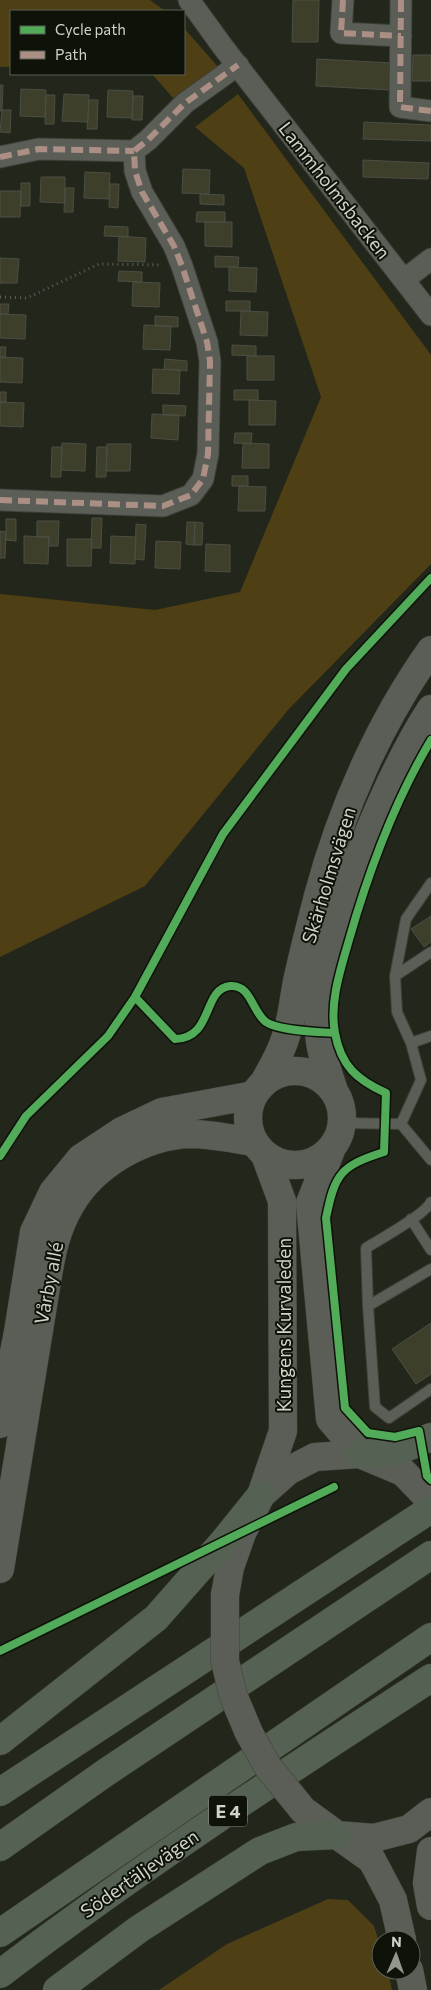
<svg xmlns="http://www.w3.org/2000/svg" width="431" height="1990" font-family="Commissioner,sans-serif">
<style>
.green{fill:#4f3f14}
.building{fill:#3e3f2b;stroke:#4c4e44}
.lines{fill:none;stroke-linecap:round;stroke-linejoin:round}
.lane-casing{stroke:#3e4139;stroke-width:12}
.street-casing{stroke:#3e4139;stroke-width:23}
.secondary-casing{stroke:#3e4139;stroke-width:29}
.highway-casing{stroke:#3e4139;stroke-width:29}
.path{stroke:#5b5e56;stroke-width:3;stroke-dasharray:1 4;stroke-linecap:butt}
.lane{stroke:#5b5e56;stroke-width:10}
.street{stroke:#5b5e56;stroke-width:21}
.secondary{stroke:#5b5e56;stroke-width:28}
.highway{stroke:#556152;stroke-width:28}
.secondary-bridge-casing{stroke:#3e4139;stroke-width:29;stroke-linecap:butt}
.secondary-bridge{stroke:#5b5e56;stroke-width:28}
.quiet{stroke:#ac8f84;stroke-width:6;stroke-dasharray:12 6;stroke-linecap:butt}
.cycleway-casing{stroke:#0e1209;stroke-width:11}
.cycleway{stroke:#51ab58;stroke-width:8}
.labels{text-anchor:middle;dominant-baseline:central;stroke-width:4;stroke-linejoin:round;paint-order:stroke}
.shield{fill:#0e1209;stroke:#949a8e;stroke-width:1}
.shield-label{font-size:18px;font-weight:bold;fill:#ced4c7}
.street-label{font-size:19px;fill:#ced4c7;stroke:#0e1209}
</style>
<rect width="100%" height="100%" fill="#22261b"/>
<path class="green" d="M0,0H150L165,11H11V67H0Z
M184,28L219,68L173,98L152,74H184Z
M238,94L431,355V564L288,710L145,886L0,957V594L155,610L240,592L321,397L244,168L195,127Z
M328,1899L348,1900L374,1926L381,1948V1970H388L392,1990H159L227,1944Z"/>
<path class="building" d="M293,0H319L318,42H292Z
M413,55H431V81H412Z
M317,59L392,63L390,90L316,86Z
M0,85H3L2,111H0Z
M21,89L46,90L45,117L20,116Z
M108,90L133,91L132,118L107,117Z
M64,94L89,95L88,122L62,121Z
M46,95H55L54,124H45Z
M133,96H143L142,120H132Z
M89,100H98L97,129H87Z
M2,110H11L10,133L0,132Z
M364,122L431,125V141L363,139Z
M363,160L429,163L428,179L363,177Z
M183,169L210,170L209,194L182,193Z
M85,172L110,173L109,199L84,198Z
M41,177H65V203L40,202Z
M21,183H30V206H21Z
M110,184H119L118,208L109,207Z
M65,188H74L73,212H64Z
M0,191H21L20,217H0Z
M200,194L224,195V205L200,204Z
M197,212H225V222H196Z
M205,222H232V247L205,246Z
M105,226L128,227V237L104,236Z
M119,236L146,238L145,262L118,261Z
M215,256L239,257L238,267H215Z
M0,258L19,259L17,283H0Z
M229,267L257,268L256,292L229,291Z
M119,271L142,272V282L118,281Z
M133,282L160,283L159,307L132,306Z
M226,301H250V311H226Z
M0,304H9L8,314H0Z
M241,311L268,312L267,336L240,335Z
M0,314L26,315L25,339L0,338Z
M155,316L178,317V327L155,326Z
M144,325L171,326L170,350L143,349Z
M232,345L256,346V356L232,355Z
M0,347H6L5,358L0,357Z
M247,356H274V380H247Z
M0,357L23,358L22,383L0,382Z
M165,359L187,361V371L164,369Z
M153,369L180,370L179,394L152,393Z
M234,390H258V400H234Z
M0,392H6V402H0Z
M249,400L276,401L275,425H249Z
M0,402L24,403L23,427L0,426Z
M163,405L186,406L185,416L163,415Z
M152,414L179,415L178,440L151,438Z
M235,433H252L251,444L234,443Z
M62,443L86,444L85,471L61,470Z
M243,443L269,444V468H242Z
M107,444H131L130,471H106Z
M52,447H62L61,477H51Z
M97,447H107L106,477H96Z
M232,476H248V486H232Z
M239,486L266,487L265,511H238Z
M92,518H102L101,548H91Z
M6,519H16V541L6,540Z
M37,521H59L58,546H48L49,537H37Z
M187,522H195L194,545L186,544Z
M195,522L203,523L202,545H194Z
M136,524L146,525L144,560L135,559Z
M0,531L6,532L5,558H0Z
M24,536L49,537L48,564L24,563Z
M111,536L136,537L135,564L110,563Z
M67,539H92L91,566H67Z
M156,541L181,542L180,569L155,568Z
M206,544L230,545V572L205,571Z
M431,916V942L424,947L411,929Z
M431,1323V1374L416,1384L392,1349Z"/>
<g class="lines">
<g class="lane-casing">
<path id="lane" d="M395,976L431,952
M411,1043L431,1036
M344,1123L401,1124L431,1160
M401,1124L421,1080L411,1043L397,1012L395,976L406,919L431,883
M431,1202C426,1214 379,1240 366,1248L368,1306L431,1269
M411,1219L431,1250
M368,1306L375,1407L389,1418L431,1389"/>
</g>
<g class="street-casing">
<path id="street" d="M189,0L223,47L431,315
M343,0L341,33L401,36
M401,0L400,107L431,111
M0,157L39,149L134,151
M405,279L431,259
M0,500L163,506L191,495L203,479L208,454L210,361L207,342L182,266L174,246L142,192L135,171L134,151L148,140L185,103L238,65"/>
</g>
<g class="secondary-casing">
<path id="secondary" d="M248 1118a47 47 0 1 1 94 0a47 47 0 1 1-94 0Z
M263,1084C273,1066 283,1049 288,1029C293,1012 294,994 298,977C304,950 311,923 318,896C341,810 379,723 431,650
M334,1091C328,1072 320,1052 319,1032C317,1013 322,994 325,976C337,908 362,844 391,782C403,757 416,732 431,709
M331,1150L310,1203L330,1419L360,1454
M0,1424L18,1332L34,1232L53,1192L81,1158L122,1131L162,1112L254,1095
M261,1495L283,1431L282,1201L265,1155
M0,1569L48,1275C52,1251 57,1228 70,1206C93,1165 143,1136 190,1134C211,1134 233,1139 254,1142
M225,1595L230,1567L242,1533L261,1495L288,1471L315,1457L360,1454L403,1472L431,1501
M303,1810L337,1835L374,1838L409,1829L431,1812
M337,1835L372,1860L393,1900L402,1940
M431,1851L427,1883L431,1906
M409,1970L413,1990"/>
</g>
<g class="highway-casing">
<path id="highway" d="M360,1454L398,1451L431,1437
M0,1741L156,1618L224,1541L261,1495
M0,1792L431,1509
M0,1847L105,1773L431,1555
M0,1933L431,1637
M0,1974C139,1868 285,1773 431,1678
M57,1990L139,1929L260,1851L296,1837L337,1835"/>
</g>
<path class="path" d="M0,297L27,298L99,264L162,265"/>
<use href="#lane" class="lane"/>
<use href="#street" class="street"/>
<use href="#secondary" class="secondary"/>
<use href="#highway" class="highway"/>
<g class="secondary-bridge-casing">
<path id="secondary-bridge" d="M225,1595V1661L233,1695L249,1733L268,1767L303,1810"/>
</g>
<use href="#secondary-bridge" class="secondary-bridge"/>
<path class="quiet" d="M343,0L341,33L401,36
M401,0L400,107L431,111
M0,157L39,149L134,151
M0,500L163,506L191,495L203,479L208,454L210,361L207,342L182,266L174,246L142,192L135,171L134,151L148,140L185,103L238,65"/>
<g class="cycleway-casing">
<path id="cycleway" d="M431,740C394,802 369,870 349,940C341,968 329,1003 335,1033C341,1066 357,1080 386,1093L384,1152C340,1166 335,1174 326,1218L345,1408L368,1433L395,1437L419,1431L427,1476L431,1480
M135,997L175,1039C214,1038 202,989 230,986C251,984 252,1012 266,1022C279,1031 319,1032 335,1033
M0,1156L26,1116L108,1036L135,997L223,834L346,669L431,578
M0,1651L334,1487"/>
</g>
<use href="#cycleway" class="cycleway"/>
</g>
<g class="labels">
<rect class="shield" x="209" y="1795.5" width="38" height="31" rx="4"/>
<g class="shield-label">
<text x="228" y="1811">E 4</text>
</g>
<g class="street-label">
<text transform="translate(335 190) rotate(52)">Lammholmsbacken</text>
<text transform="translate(328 875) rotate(-73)">Skärholmsvägen</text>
<text transform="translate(48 1283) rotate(-79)">Vårby allé</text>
<text transform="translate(283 1325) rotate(-90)">Kungens Kurvaleden</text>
<text transform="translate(139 1873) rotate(-35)">Södertäljevägen</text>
</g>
</g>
<rect x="10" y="10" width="175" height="65" fill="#0e1209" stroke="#5b6055"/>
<rect x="20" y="26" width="25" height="8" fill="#51ab58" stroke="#5b6055"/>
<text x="55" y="35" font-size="15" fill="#ced4c7">Cycle path</text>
<rect x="20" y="51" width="25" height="8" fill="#ac8f84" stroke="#5b6055"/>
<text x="55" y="60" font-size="15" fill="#ced4c7">Path</text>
<g transform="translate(396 1955) rotate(2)"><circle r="24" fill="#0e1209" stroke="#5b6055"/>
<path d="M0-4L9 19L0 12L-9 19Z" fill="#92978b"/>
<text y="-8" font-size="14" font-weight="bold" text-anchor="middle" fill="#ced4c7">N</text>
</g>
</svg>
